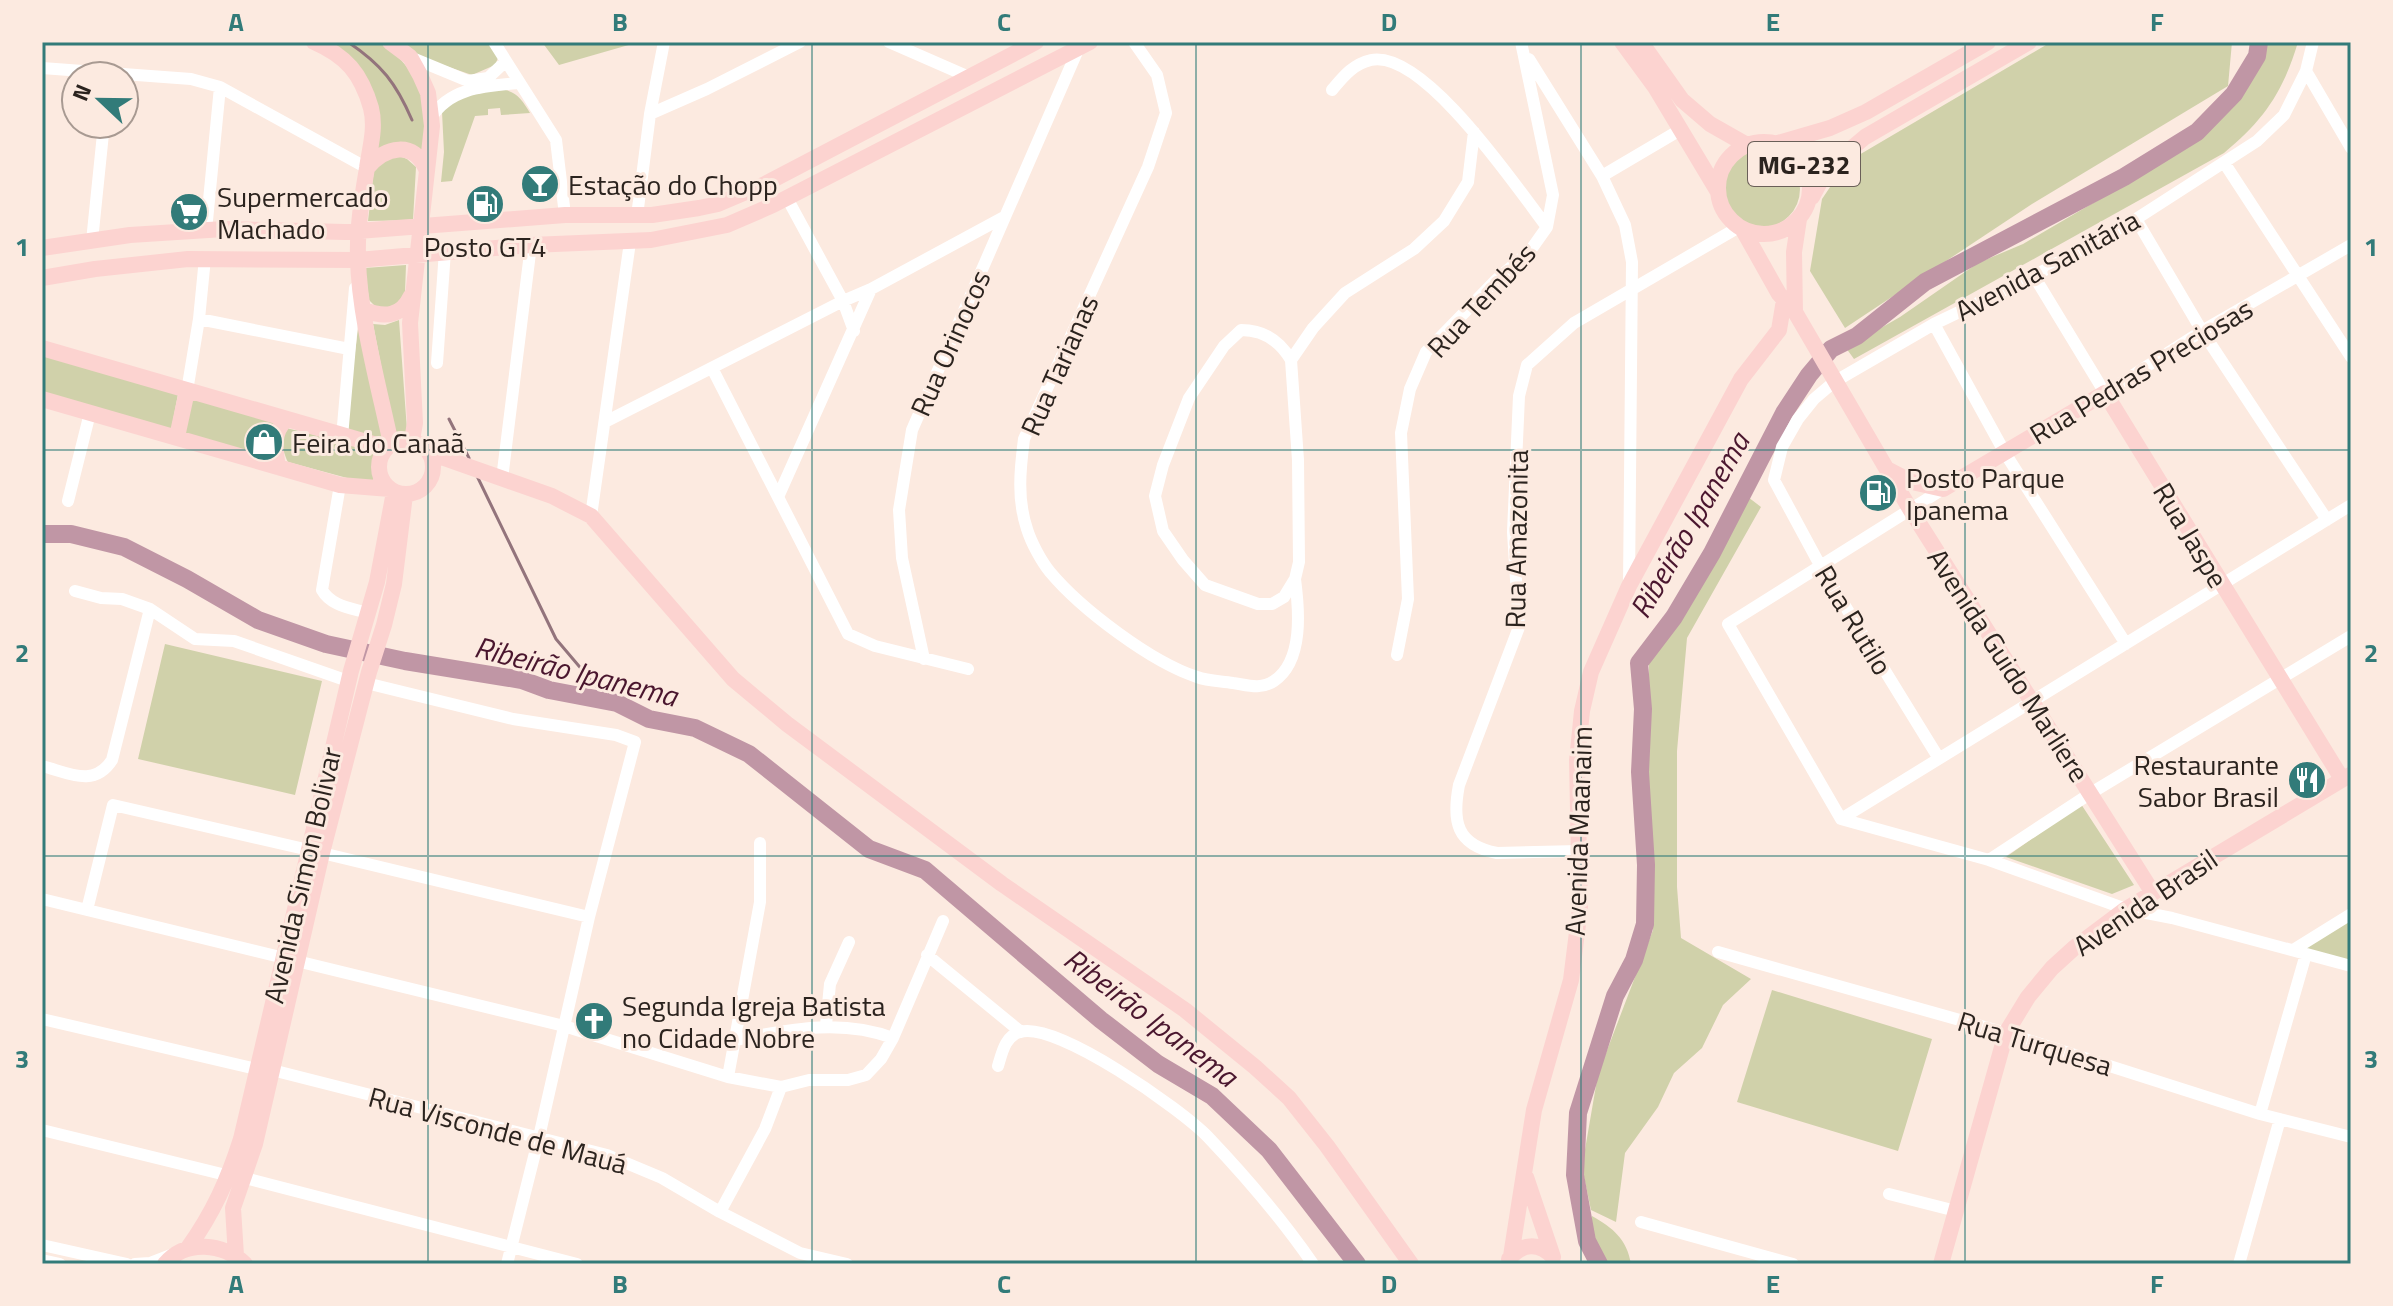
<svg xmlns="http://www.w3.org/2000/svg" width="2393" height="1306" font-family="'Titillium Web',sans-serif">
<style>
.green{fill:#d0d1aa}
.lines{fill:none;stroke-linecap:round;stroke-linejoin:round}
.stream{stroke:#93747c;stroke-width:3}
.river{stroke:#c096a5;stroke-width:18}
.minor{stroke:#fff;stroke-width:12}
.major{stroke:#fcd3d0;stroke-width:16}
.grid{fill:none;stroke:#327b79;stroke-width:2;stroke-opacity:0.55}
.labels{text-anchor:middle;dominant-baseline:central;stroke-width:6;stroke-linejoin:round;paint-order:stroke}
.shield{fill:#fceae0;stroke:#6a5f58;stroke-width:2}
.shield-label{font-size:26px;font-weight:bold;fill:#2b231e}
.poi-label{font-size:28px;fill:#2b231e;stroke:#fceae0;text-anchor:start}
.street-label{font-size:28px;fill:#2b231e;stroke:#fceae0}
.water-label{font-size:30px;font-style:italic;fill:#4a162e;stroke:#fceae0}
.neatline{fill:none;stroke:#327b79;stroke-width:3}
.grid-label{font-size:26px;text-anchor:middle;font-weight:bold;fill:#327b79}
</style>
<rect width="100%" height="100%" fill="#fceae0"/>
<path class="green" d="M328,42C342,42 366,38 379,43C402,54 426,88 428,114C429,126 425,139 424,151L378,149L379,116Z
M402,42H490L498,58L495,65L472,75L414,55Z
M542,42H639L559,65Z
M2051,42H2232L2228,86L2032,204L1845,328L1810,271L1822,199L1847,162Z
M2268,42H2298C2283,92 2264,120 2224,153L1854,359L1846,348L1900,317L1978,263L2023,244L2189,147L2237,99L2256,73Z
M499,89C515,90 522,99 530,113L501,115L500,108L488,109V115L475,116L452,181L441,182L444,152L442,112L453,99Z
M1722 189a39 39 0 1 1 78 0a39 39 0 1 1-78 0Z
M394,154L407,159L416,167L413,220L368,221L374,169Z
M406,265L405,292L396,307H376L369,300L365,268Z
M360,313L383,441L345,431Z
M399,320L408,444L396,442L373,324L385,325Z
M42,354L178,394L171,431L42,394Z
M191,398L275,421L274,462L185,433Z
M286,428L378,450L373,485L288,462C283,453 280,438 286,428Z
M1748,497L1761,507L1687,638L1677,751V887L1681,938L1751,979L1723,1005L1702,1048L1674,1073L1658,1107L1625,1153L1616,1222L1591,1210L1582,1167L1598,1074L1653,930L1649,799V664Z
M165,644L322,681L295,795L138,759Z
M2081,804L2134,885L2112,894L2006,857Z
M2351,917V962L2297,950Z
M1772,990L1932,1039L1898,1151L1737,1102Z
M1592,1216C1613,1228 1627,1239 1631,1264H1605L1589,1229Z"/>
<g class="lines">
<path class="stream" d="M348,42C382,65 396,83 412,120
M449,419L469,458
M477,476L556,639L595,685L617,703"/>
<path class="river" d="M42,534H71L124,547L187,579L258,620L326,644L405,661L522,680L549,690L617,703L649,719L695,728L749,754L869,849L925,870L1101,1020L1158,1064L1212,1096L1269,1150L1357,1264
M1599,1264L1587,1241L1575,1175L1578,1113L1615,996L1634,960L1645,924L1646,865L1640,772L1643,709L1639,663L1674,617L1712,553L1784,413L1809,375L1831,349L1857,336L1925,282L2124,177L2197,132L2234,94L2257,56L2259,42"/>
<path class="minor" d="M494,42L556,140L565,215
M889,42L969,77
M1134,42L1157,75L1166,113L1148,167L1024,439C1020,470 1017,499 1027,529C1031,542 1041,561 1050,572C1081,609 1151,662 1197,677C1208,681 1221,681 1233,683C1247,685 1261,690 1274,681C1304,661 1299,609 1295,579
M410,57L468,81L488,78L505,62
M1529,59L1602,176L1625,225L1632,262L1629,586
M42,68L191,79L220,87L367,168
M2306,71L2351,148
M1332,90C1343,77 1353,64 1371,60C1424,49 1517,188 1547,227
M650,114L707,89L800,42
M431,118C450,87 486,86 519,83
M2225,164L2351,357
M1602,176L1680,130
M787,198L843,301L854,331
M637,216L650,114L664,42
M2136,219L2202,331L2327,520
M206,231L220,87
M92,241L104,124
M2034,276L2105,393L2202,331L2351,245
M199,319L349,349
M1934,324L2005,453L2126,644
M1291,360C1280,341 1263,330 1241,330L1224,346L1189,398L1163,465L1155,496L1163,531L1183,560L1205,585L1258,604H1272L1284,597L1295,579L1299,562L1298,460L1291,360L1313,328L1345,293L1414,249L1444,221L1468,182L1474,132
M437,363L445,251
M712,368L848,634L875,646L968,669
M187,391L199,319L205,258
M605,422L843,301L871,289L1004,217
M342,437L355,288
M502,479L531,245
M340,485L322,590C331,606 351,608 367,613
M778,497L871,289
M68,501L90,413
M591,516L630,242
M75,591L101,598L122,599L150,609L195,639L234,641L348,681
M1397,655L1408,599L1401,433L1410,389L1426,352L1497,279L1530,251L1547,227L1553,195L1521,42
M924,659L902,558L899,510L912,430L1080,45
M366,683L513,719L616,735L635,742L589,917L539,1137L507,1264
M1938,757L1821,567L1774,480L1782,447L1798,419L1814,399L1834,382L1934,324L2034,276L2136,219L2257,141L2284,115L2306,71L2313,42
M42,766C69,773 94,788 112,760L150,609
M1841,819L2351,505
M1841,819L1989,860L2126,909L2172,918L2351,966
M1841,819L1728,624L1943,489
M1579,851L1497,853C1456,845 1452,821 1459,785L1519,627L1513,532L1519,396L1527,365L1574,323L1739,227
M322,853L589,917
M1989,860L2091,793L2351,636
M42,899L564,1026L728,1077L781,1087L809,1080H848L866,1075L881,1059L893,1038L943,921
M87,910L113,805L309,850
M2293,950L2351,914
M1718,952L2006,1033L2260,1114L2351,1137
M927,955L1021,1032
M42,1019L256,1069
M826,1025L830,984L849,942
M735,1040C788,1030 840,1018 893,1038
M998,1066C1002,1053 1005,1036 1020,1032C1057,1021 1182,1110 1208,1137C1246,1177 1282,1219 1313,1264
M272,1070L607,1155L662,1178L720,1212L800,1253L847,1264
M728,1077L760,902V843
M2260,1114L2306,954
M42,1130L230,1176
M241,1177L577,1264
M1889,1194L1956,1211
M720,1212L765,1129L781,1087
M1641,1222L1793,1264
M42,1245L127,1264
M42,1260L60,1264
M135,1264L150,1263L173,1254
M2239,1264L2280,1119"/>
<path class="major" d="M314,42C346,56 361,73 371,108C376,128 370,147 367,168C362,197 357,228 358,258C359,316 379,387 391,444
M390,42L410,57L420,75L428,93L432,126L410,323L415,423L412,440
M1622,42L1655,87L1718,192
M1641,42L1682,100L1710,124L1747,145
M1718 188a46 46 0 1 1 92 0a46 46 0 1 1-92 0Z
M1778,143L1830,128L1866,112L1988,42
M367,168C385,147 414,139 427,171
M1812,197L1827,169L1865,137L2029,42
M1743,230L1779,294L1795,312L1910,509L2153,893
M42,248L130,235L224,229L345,232L565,215H652L699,208L718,204L765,184L1036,42
M42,278L95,269L188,259L358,260L531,245L651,240L727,225L773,205L1090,42
M364,310C385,318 401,317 411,296
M1795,312L1794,252L1799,219
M42,348L387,448
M42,399L340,485L390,489
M177,437L187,391
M379 467a27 27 0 1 1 54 0a27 27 0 1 1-54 0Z
M430,453L552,496L591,516L733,679L787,724L1002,884L1185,1010L1255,1067L1289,1098L1327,1146L1411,1264
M278,467C275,449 272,433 286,419
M1887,469L1912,482L1943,489L2105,393L2342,779
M1526,1177L1553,1257
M188,1248C213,1213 228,1180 241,1139L351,671L377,582L394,492
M236,1256L233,1208L255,1144L322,853L369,672L384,625L394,584L405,495
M1511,1256L1534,1110L1571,980L1580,908L1577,760L1582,711L1591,672L1629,586L1741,379L1779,330L1784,300
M1509,1259C1522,1243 1539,1242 1553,1257
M165,1264C186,1239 223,1243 245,1264
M1941,1264L2006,1033L2028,997L2052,968L2074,948L2126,909L2350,775"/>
</g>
<path class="grid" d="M428,42V1264M812,42V1264M1196,42V1264M1581,42V1264M1965,42V1264M42,450H2351M42,856H2351"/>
<defs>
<g id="bar-disc" transform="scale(2)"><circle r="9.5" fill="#327b79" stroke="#fceae0"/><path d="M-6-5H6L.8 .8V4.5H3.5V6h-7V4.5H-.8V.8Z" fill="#fff"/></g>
<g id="fuel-disc" transform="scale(2)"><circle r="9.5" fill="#327b79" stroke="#fceae0"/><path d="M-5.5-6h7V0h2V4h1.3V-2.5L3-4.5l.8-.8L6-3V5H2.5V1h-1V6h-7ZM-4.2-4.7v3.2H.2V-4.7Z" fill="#fff"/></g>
<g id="supermarket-disc" transform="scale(2)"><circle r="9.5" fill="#327b79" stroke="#fceae0"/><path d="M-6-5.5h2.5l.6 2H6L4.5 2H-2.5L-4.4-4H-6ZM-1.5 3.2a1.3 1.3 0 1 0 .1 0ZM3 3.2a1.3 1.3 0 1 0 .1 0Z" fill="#fff"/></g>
<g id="shop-disc" transform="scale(2)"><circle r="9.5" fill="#327b79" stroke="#fceae0"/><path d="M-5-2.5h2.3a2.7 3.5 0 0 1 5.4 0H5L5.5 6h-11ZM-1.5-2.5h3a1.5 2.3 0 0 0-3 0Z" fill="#fff"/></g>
<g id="restaurant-disc" transform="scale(2)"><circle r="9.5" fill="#327b79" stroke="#fceae0"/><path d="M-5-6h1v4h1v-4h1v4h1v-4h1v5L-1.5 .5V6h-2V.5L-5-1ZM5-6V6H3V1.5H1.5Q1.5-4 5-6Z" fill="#fff"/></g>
<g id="church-disc" transform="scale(2)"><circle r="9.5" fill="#327b79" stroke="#fceae0"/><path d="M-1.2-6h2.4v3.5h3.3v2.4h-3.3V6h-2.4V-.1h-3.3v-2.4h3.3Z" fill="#fff"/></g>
</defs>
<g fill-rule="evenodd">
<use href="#bar-disc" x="540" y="184"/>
<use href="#fuel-disc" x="485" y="204"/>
<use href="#supermarket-disc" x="189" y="212"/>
<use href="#shop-disc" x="264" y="442"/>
<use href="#fuel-disc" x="1878" y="493"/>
<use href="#restaurant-disc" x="2307" y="780"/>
<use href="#church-disc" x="594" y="1021"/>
</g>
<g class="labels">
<rect class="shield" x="1748" y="142" width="112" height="44" rx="6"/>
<g class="shield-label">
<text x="1804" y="164">MG-232</text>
</g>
<g class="poi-label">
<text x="568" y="184">Estação do Chopp</text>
<text x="217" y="196">Supermercado<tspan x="217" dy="32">Machado</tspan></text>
<text x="485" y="246" text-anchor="middle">Posto GT4</text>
<text x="292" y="442">Feira do Canaã</text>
<text x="1906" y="477">Posto Parque<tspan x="1906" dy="32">Ipanema</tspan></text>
<text x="2279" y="764" text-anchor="end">Restaurante<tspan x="2279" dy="32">Sabor Brasil</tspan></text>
<text x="622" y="1005">Segunda Igreja Batista<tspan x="622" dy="32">no Cidade Nobre</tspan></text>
</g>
<g class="street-label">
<text transform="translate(2047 265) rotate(-28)">Avenida Sanitária</text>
<text transform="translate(1481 300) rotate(-47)">Rua Tembés</text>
<text transform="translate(950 343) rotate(-66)">Rua Orinocos</text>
<text transform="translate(1059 365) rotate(-66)">Rua Tarianas</text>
<text transform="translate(2141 371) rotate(-31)">Rua Pedras Preciosas</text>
<text transform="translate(2191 535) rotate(59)">Rua Jaspe</text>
<text transform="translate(1516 539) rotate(-89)">Rua Amazonita</text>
<text transform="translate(1854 620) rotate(59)">Rua Rutilo</text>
<text transform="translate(2009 665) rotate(57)">Avenida Guido Marliere</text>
<text transform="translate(1578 831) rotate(-88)">Avenida Maanaim</text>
<text transform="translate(302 875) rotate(-77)">Avenida Simon Bolivar</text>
<text transform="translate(2145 902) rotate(-34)">Avenida Brasil</text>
<text transform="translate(2035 1043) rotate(17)">Rua Turquesa</text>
<text transform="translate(498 1130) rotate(15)">Rua Visconde de Mauá</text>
</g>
<g class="water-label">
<text transform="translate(1689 525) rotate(-60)">Ribeirão Ipanema</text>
<text transform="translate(576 671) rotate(14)">Ribeirão Ipanema</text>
<text transform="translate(1151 1017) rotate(37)">Ribeirão Ipanema</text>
</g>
</g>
<rect width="2393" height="1306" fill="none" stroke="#fceae0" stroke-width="88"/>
<g transform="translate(100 100) rotate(292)"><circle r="38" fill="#fceae0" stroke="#a89a92" stroke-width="2"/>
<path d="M0-6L14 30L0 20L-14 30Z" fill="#327b79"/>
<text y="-12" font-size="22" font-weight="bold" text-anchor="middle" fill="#2b231e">N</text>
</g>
<rect x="44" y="44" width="2305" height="1218" class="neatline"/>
<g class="grid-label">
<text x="236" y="31">A</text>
<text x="620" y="31">B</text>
<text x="1004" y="31">C</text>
<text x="1389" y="31">D</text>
<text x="1773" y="31">E</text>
<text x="2157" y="31">F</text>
<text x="22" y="256">1</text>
<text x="2371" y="256">1</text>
<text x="22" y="662">2</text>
<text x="2371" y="662">2</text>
<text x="22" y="1068">3</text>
<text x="2371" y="1068">3</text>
<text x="236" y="1293">A</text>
<text x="620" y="1293">B</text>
<text x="1004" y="1293">C</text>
<text x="1389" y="1293">D</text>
<text x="1773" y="1293">E</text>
<text x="2157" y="1293">F</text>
</g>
</svg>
